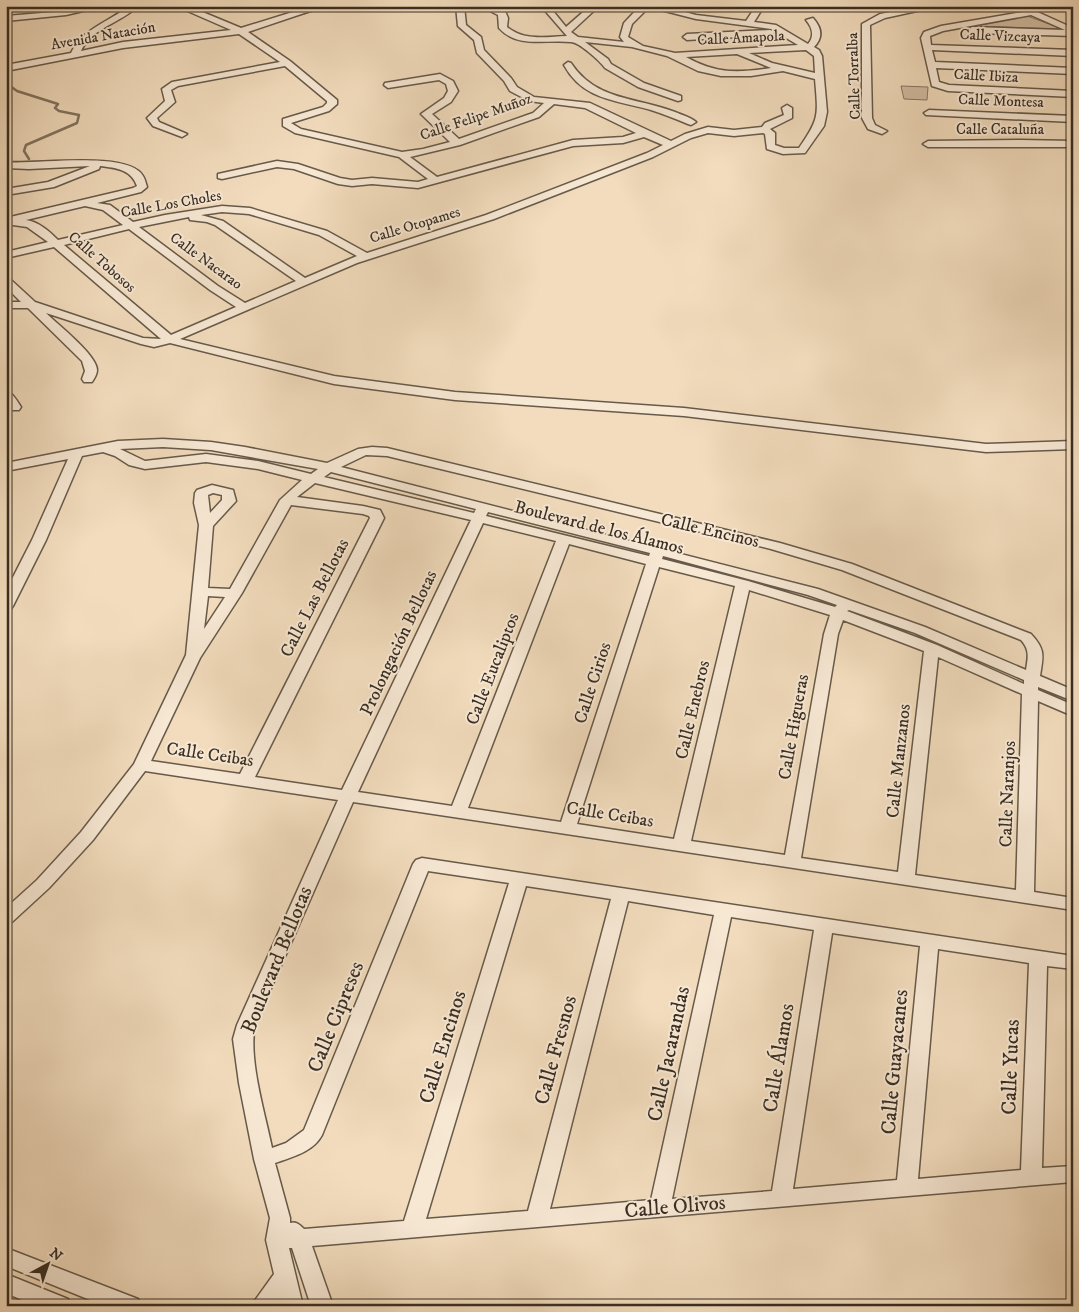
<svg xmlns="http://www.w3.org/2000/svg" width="1079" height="1312" font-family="'IM FELL DW Pica',serif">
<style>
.green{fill:#d3bea3;stroke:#867663}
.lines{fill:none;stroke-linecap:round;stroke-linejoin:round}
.stream{stroke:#827360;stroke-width:2.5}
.minor-casing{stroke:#675a4a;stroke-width:3}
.minor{fill:#f7e8d4;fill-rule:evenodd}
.labels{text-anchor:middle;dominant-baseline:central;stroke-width:4;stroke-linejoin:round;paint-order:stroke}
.far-street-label{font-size:15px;fill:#392e23;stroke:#f7e8d4}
.street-label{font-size:18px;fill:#392e23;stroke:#f7e8d4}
.near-street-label{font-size:21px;fill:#392e23;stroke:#f7e8d4}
</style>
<rect width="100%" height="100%" fill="#f2dcbd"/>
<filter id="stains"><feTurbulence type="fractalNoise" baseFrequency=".004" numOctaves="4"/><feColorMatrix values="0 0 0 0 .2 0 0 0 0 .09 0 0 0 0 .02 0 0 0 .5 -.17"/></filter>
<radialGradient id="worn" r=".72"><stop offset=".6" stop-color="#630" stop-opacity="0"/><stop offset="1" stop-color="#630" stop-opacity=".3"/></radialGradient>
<path class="green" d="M1027,16L1055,26L1058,29L975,26Z
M901,86L928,87L927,100L904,99Z"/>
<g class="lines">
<path class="stream" d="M285,19L328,6
M6,83L17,91L58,104L55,108L59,111L79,115L77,123L26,145L24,151L29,159"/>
<g class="minor-casing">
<path id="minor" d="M88,6H105L66,15L6,21V16L66,11Z
M129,6H138C121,23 91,28 81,51L123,42L231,30L176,6H188L241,28L312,6H325L248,32L290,61L337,100V104L329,111L291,123L301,129L402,152L423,149L450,142L421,114L444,98L448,91L446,84L439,80L388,88L384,85L385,83L440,74L453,81L458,91L451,102L432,114L459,139L533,113L544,103L529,101L510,91L504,81L477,53L474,40L458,26L456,6H464L466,25L481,37L484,50L511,78L517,87L534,97L590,103L671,141L685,134L708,127L734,130L762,127L765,123L784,115L782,108L787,105L792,108V118L770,129L775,133V145L784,148H799C820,118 818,115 815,79L783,71L751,76H721L698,71L667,56L632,47L585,42L608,59L611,64L644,83L681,96V100L678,101L638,87L605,68C600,61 579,42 571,42C546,39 518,49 499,28L498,15L480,6H492L505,11L508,18L507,27C524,41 546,37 567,36L541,6H549L566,27L590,6H599L571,32L578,37L624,42L620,37L624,23L640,6H663L696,15L746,21L756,6H764L754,22L776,25L808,44C815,36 812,27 806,20L813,18C822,28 823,38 814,47L819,50L822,56L827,112L824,126L805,153L783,154L767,149L765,134L763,133L734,136L708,133L691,138L653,157L494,219L357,263L180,339L334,376L455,392L684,408L986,444L1073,441V449L986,452L684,416L455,400L334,384L170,343L154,347L141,344L46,313C58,325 97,355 97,370C97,374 94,379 92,382H84L82,379L85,371L82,361L28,308H6V302H21L6,287V278L10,279L35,302L143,338L161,339L54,247L6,258V252L48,242L27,227L6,224V218L133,188L137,186C131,169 116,168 100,166L99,169L54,187L6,195V189L48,182L90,166L29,169L6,168V162C35,165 128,150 143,176C145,179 146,184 147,187L141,192L97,203L110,205L133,222L165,215L222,206L250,208L327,231L367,253L486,215L647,153L663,145L644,137L623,143L573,146L418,188L372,184L352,186L338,184L294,169L277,167L222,179L218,178V174L277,161L298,164L340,178L352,180L372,178L418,182L428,179L399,157L295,133L283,126V119L323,107L327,103V101L285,66L178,86L171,90L175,102L157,118L159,122L187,134L182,137L153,126L147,118L165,101L162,89L172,82L280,62L239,34L123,48L6,71V65L71,53C83,28 109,22 129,6ZM649,7L696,19L771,29L798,45L675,53L643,46L628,37L632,24ZM806,50L814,56L815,73L772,63L749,53ZM737,54L771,68C736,73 717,74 686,57ZM554,104L585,108L636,133L623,137L573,140L437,177L410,157L460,145L539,117ZM85,206L103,210L123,225L58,240C49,231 39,222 26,220ZM222,212L249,214L319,235L357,256L305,278L223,221L201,215ZM189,217L190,220L207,222L215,225L296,281L245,303L218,286L139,227ZM129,229L210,290L236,307L171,335L64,245Z
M922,6H940L885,18L870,25L872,118L875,125L887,131L882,134L868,129L862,118V24L880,14Z
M1018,6H1024L1073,28V36L972,33L968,30L972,27L1065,30L1031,15L943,31L930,36L931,45L1073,50V56L932,50L935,62L1073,68V74L936,68L939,82L949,85L1073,91V97L948,91L932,86L921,38L924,32L941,26L1023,12L1018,10Z
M770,30L773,31V35L687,40L683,37L687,34Z
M568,62L571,63C596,101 636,97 675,112C682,115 690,117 696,122L691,125L688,124C676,119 664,114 651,110C616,100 583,100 564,65Z
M929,110L1073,116V122L926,115L924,113Z
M1020,140L1073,141V147H928L923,144L928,141Z
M6,391C13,393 17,401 21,407L19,410H11L6,404Z
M163,439L211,442L245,447L327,463L358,449L372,447L387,448L780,543L852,564L1031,634C1046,650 1043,656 1040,676L1073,690V701L1038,687V690L1073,705V716L1038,701L1034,892L1073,898V910L353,802L255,1025C248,1059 265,1113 272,1148L286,1143L304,1130L413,864L416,860L422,858L1073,956V969L1047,966L1042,1168L1073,1166V1182L312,1246L333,1306H311L292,1248H289L303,1306H281L280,1300L275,1306H251L274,1274L266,1240L270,1218L254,1159L239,1083L233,1039L237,1025L338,800L145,771L93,840L49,888L12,922L6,924V908L37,880L81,832L134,764L186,655L199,525L194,503L195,493L197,490L212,485L233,490L236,501L213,526L208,588L230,589L280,500L302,480L258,469L206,462L145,469L129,465L115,456L103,452L82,456L46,540L13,606L11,609L6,610V591L32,540L68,459L6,471V463L118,441ZM163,447L211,450L318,469L311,474L258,461L206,454L145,461L120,449ZM366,455L387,456L771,549L842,570L1021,640C1030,650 1028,657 1026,670L925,627L818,589L341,467ZM331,472L476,509L474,513L324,477ZM315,483L471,520L342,790L255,777L384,518L380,510L363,506L297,497ZM213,493L222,495V500L210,513L208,495ZM291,505L363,514L369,516L370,518L240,774L151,761L200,658L242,593ZM488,512L650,553L649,556L486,516ZM483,523L556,541L452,806L358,792ZM569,544L646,564L561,822L468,808ZM663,556L808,595L837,605L835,607L748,581L662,559ZM659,567L735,586L674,839L577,824ZM749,590L830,615L824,634L785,855L691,841ZM208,596L225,597L204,629ZM849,610L915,633L1024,680V684L937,645L847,611ZM843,620L924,651L898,872L801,858L838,634ZM938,657L1022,694L1016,890L915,875ZM428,871L509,883L404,1221L304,1229C300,1225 296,1221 290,1223V1218L275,1163C292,1157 313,1152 322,1135ZM526,886L611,899L528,1211L426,1219ZM628,901L714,915L651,1200L550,1209ZM731,917L814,930L772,1191L672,1199ZM832,933L920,946L897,1180L793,1189ZM938,949L1029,963L1021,1170L918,1179Z
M6,1248L138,1299L141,1306H105L6,1266Z
M6,1274L68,1299L71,1306H36L6,1293Z"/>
</g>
<use href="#minor" class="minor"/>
</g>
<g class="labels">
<g class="far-street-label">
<text transform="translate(103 36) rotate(-10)">Avenida Natación</text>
<text transform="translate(1000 36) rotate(2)">Calle Vizcaya</text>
<text transform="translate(741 38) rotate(-3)">Calle Amapola</text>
<text transform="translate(854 76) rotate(-92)">Calle Torralba</text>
<text transform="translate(986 76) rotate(3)">Calle Ibiza</text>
<text transform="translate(1001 101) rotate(2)">Calle Montesa</text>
<text transform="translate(476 117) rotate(-19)">Calle Felipe Muñoz</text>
<text x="1000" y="129">Calle Cataluña</text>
<text transform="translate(171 204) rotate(-10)">Calle Los Choles</text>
<text transform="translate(415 225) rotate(-17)">Calle Otopames</text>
<text transform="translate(206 261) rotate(36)">Calle Nacarao</text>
<text transform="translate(102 262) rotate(41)">Calle Tobosos</text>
</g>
<g class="street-label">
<text transform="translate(599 528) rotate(14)">Boulevard de los Álamos</text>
<text transform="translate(710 531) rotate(13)">Calle Encinos</text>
<text transform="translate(315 598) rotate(-63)">Calle Las Bellotas</text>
<text transform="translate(399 643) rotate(-65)">Prolongación Bellotas</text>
<text transform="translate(493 669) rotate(-69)">Calle Eucaliptos</text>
<text transform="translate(593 683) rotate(-72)">Calle Cirios</text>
<text transform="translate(693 710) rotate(-77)">Calle Enebros</text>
<text transform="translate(794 727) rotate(-80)">Calle Higueras</text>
<text transform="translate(210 755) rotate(8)">Calle Ceibas</text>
<text transform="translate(899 761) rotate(-84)">Calle Manzanos</text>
<text transform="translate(1008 794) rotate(-88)">Calle Naranjos</text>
<text transform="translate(610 815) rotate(9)">Calle Ceibas</text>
</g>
<g class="near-street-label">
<text transform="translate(277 960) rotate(-68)">Boulevard Bellotas</text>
<text transform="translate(336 1017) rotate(-68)">Calle Cipreses</text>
<text transform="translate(443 1047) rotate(-73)">Calle Encinos</text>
<text transform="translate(556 1050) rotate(-75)">Calle Fresnos</text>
<text transform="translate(669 1054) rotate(-78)">Calle Jacarandas</text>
<text transform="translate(779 1058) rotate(-81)">Calle Álamos</text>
<text transform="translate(895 1062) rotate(-85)">Calle Guayacanes</text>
<text transform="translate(1011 1067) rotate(-88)">Calle Yucas</text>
<text transform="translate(675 1207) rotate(-5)">Calle Olivos</text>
</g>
</g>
<rect width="1079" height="1312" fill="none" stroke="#f2dcbd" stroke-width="25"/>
<rect x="8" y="8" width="1064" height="1297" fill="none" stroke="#392e23" stroke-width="2.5"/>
<rect x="12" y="12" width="1054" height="1287" fill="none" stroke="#392e23"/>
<g transform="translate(48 1264) rotate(40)" stroke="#f7e8d4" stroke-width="4" paint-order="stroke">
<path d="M0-4L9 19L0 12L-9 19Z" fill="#392e23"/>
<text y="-8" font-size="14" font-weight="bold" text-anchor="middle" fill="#392e23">N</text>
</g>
<rect width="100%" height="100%" filter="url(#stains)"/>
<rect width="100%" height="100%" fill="url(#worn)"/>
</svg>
